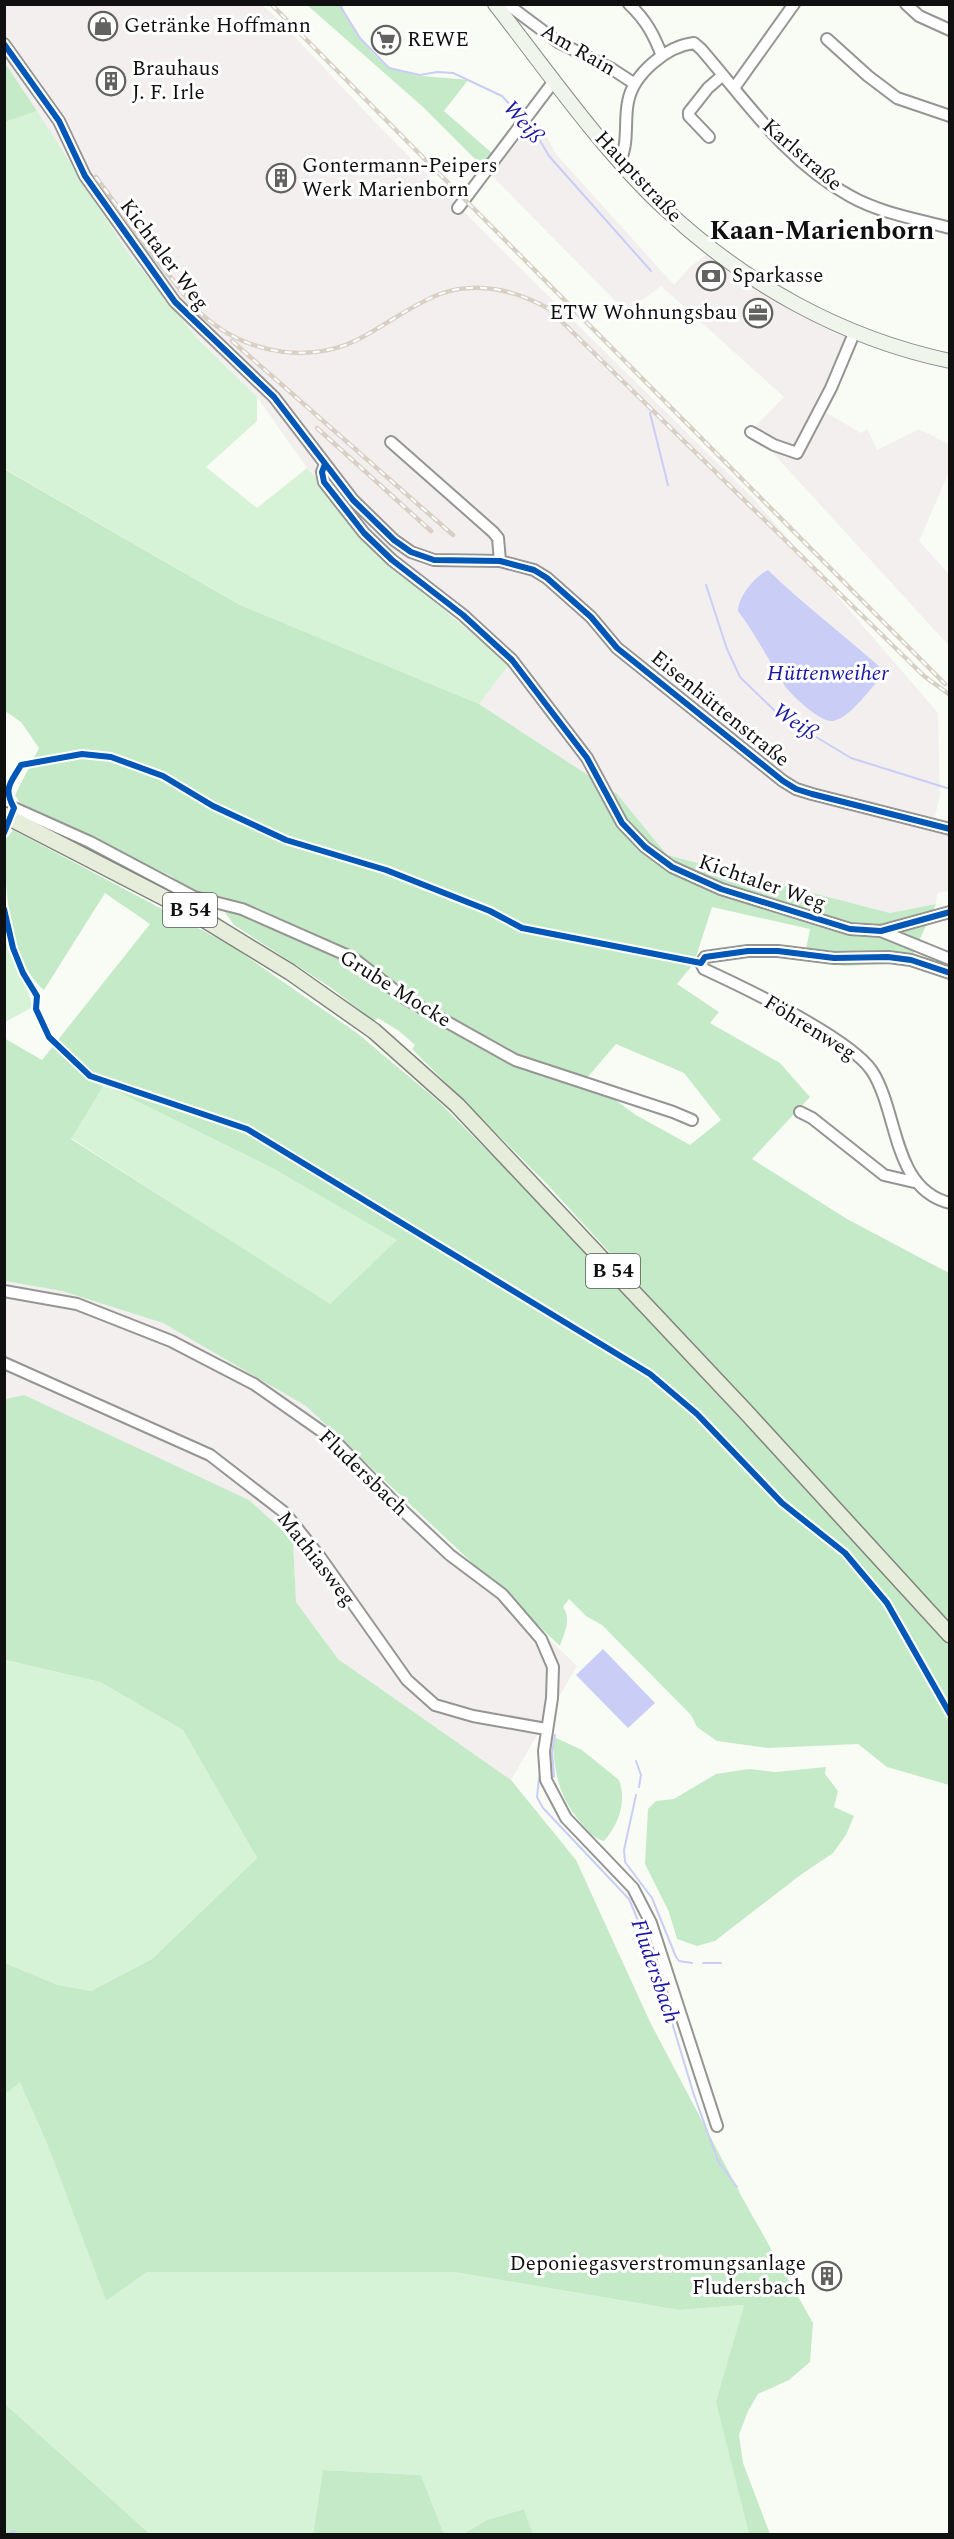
<svg xmlns="http://www.w3.org/2000/svg" width="954" height="2539" font-family="Spectral,serif">
<style>
.industrial{fill:#f3efee}
.green{fill:#d7f3d7}
.forest{fill:#c5eac7;fill-rule:evenodd}
.water{fill:#cacdf6}
.lines{fill:none;stroke-linecap:round;stroke-linejoin:round}
.stream{stroke:#cacdf6;stroke-width:2}
.minor-casing{stroke:#959693;stroke-width:14}
.secondary-casing{stroke:#8c8d8a;stroke-width:16}
.primary-casing{stroke:#828480;stroke-width:18}
.minor{stroke:#fefffe;stroke-width:10}
.secondary{stroke:#f0f5eb;stroke-width:14}
.primary{stroke:#e6edda;stroke-width:15}
.rail-casing{stroke:#d8d0c5;stroke-width:4.5}
.rail{stroke:#fff;stroke-width:2;stroke-dasharray:7;stroke-linecap:butt}
.cycleway-casing{stroke:#fff;stroke-width:10}
.cycleway{stroke:#0057b8;stroke-width:6}
.labels{text-anchor:middle;dominant-baseline:central;stroke-width:6;stroke-linejoin:round;paint-order:stroke}
.shield{fill:#fff;stroke:#585858;stroke-width:1.5}
.shield-label{font-size:20px;font-weight:bold;fill:#101010}
.poi-label{font-size:21px;fill:#101010;stroke:#fff;text-anchor:start}
.street-label{font-size:21px;fill:#101010;stroke:#fff}
.water-label{font-size:22px;font-style:italic;fill:#1916a5;stroke:#fff}
.district-label{font-size:27px;font-weight:bold;fill:#101010;stroke:#fff}
</style>
<rect width="100%" height="100%" fill="#f9fcf5"/>
<path class="industrial" d="M4,5H262L279,20L378,125L493,241L753,498L938,713L940,796L933,824L949,829V891L937,893L936,904L890,913L667,855L617,794L479,704L509,665L412,583L307,468L257,397L198,339L126,250L5,63Z
M537,119L556,154L674,285L690,267L707,254L859,341L827,413L861,433L867,429L877,450L919,429L949,444V472L919,541L949,574V646L752,430L784,397L661,286L626,312L490,174Z
M4,1281L62,1291L163,1323L306,1406L577,1666L511,1780L338,1659L296,1602L293,1540L24,1395L5,1399Z"/>
<path class="green" d="M37,111L126,250L198,339L257,397V421L206,467L257,508L307,468L412,583L509,665L479,704L240,605L5,469V122Z
M5,923L33,1007L5,1022H4Z
M104,1085L274,1169L398,1240L330,1305L71,1138Z
M4,1660L100,1682L183,1730L257,1858L152,1959L91,1991L58,1985L5,1963Z
M20,2081L48,2146L106,2301L147,2272H454L679,2310L744,2305L717,2402L749,2534H533L524,2509L487,2520L463,2534H444L421,2475L323,2470L313,2534H150L5,2404L4,2094Z"/>
<path class="forest" d="M307,5H342C347,22 373,59 390,67C413,78 443,77 468,80L444,111L501,161L490,174L423,107Z
M5,63L37,111L5,122H4Z
M4,469L240,605L479,704L617,794L667,855L890,913L936,904L909,963L845,966L804,960L810,929L712,907L694,963L677,984L719,1012L710,1023L780,1063L810,1097L752,1159L847,1219L949,1273V1626L548,1185L412,1049L415,1045L399,1031L378,1018L374,1021L330,987L234,925L224,911L226,901C205,896 189,890 171,876L20,803L15,795L39,748L21,722L5,711ZM616,1044L684,1073L721,1120L690,1145L636,1115L586,1079Z
M13,830L230,945L357,1033L438,1101L566,1230L949,1645V1785L887,1767L858,1744L768,1748L717,1741L697,1727L691,1715L602,1625L586,1616L569,1599L563,1607C572,1620 564,1633 560,1646L306,1406L163,1323L62,1291L5,1281L4,1038L42,1060L150,924L105,893L44,990C7,958 5,886 5,840ZM104,1085L274,1169L397,1240L330,1304L71,1139Z
M24,1395L249,1500L293,1540L296,1602L338,1659L511,1780L576,1860L650,2022L743,2199L813,2323L810,2362L789,2380L758,2394L748,2411L739,2435L743,2463L770,2534H749L716,2402L744,2305L679,2310L454,2272H147L106,2301L48,2146L20,2082L5,2094V1963L58,1985L91,1991L152,1959L257,1858L183,1730L100,1682L5,1660V1399Z
M556,1738L582,1750L619,1780C627,1801 619,1824 604,1841C593,1838 589,1832 582,1824C559,1798 554,1773 553,1740Z
M826,1767L825,1774L838,1791L834,1807L854,1816L846,1835L833,1853L799,1876L715,1941L697,1946L677,1939L669,1912L645,1864L648,1809L656,1801L674,1799L716,1774L749,1769L775,1772Z
M4,2404H5L150,2534H5Z
M323,2470L421,2475L444,2534H313Z
M524,2509L533,2534H463L487,2520Z"/>
<path class="water" d="M768,570C804,605 844,635 881,668L883,674C872,687 850,718 833,721C821,723 792,696 785,686C769,661 756,635 738,611C738,597 755,576 768,570Z
M603,1649L655,1703L628,1728L576,1675Z"/>
<g class="lines">
<path class="stream" d="M339,4L360,38L389,68L420,75L437,72L453,73L502,96L522,118
M526,122L535,132L549,156L651,271
M650,413L668,485
M706,585L727,649L740,677L778,714L851,758L950,789
M636,1761L641,1775L639,1787
M554,1777L552,1752L555,1735
M539,1778L537,1797L543,1808L629,1899L649,1947L694,2095L718,2161L737,2187
M636,1795L624,1850L625,1862L652,1898L676,1957L679,1961L692,1963
M703,1963H721
M7,2534L15,2531"/>
<g class="minor-casing">
<path id="minor" d="M507,4L558,42L612,69L635,84
M629,4C646,20 654,35 662,56
M906,4L919,16L950,30
M827,39L868,76L897,98L950,116
M4,44L59,121L85,176L175,302L274,397L353,500L394,540L411,552L434,560L500,561L534,570L547,578L591,617L617,648L783,781L796,789L812,794L950,829
M734,88L794,4
M709,137L689,116V112L708,88L723,75
M620,161C629,143 624,121 628,102C633,74 667,46 694,43L701,49C746,101 787,162 850,196C880,213 917,219 950,228
M458,208L554,81
M751,432L774,445L797,453L831,388L855,331
M391,442L493,532L498,538L500,561
M325,464L322,472L324,482L364,533L392,560L463,615L512,660L587,758L622,823L645,847L672,867L721,889L850,929L881,931L950,912
M9,817L14,808L90,842L194,897L242,909L353,958L406,999L515,1060L673,1112L692,1120
M881,931L950,959
M950,973L911,960L888,957L834,958L778,951H748L705,957L701,963L704,969C743,987 850,1038 872,1071C899,1113 892,1189 950,1203
M800,1112L812,1118L884,1175L914,1182
M4,1291L77,1304L171,1341L254,1384L334,1440L398,1506L450,1555L502,1594L541,1639L553,1667L552,1698L544,1751L546,1780L566,1818L633,1888L651,1923L717,2126
M4,1363L210,1455L285,1513L320,1557L407,1680L435,1705L473,1716L546,1729"/>
</g>
<g class="secondary-casing">
<path id="secondary" d="M495,4C547,71 603,151 664,208C744,283 841,338 950,361"/>
</g>
<g class="primary-casing">
<path id="primary" d="M4,815L192,912L290,972L374,1031L457,1105L747,1413L950,1635"/>
</g>
<use href="#minor" class="minor"/>
<use href="#secondary" class="secondary"/>
<use href="#primary" class="primary"/>
<g class="rail-casing">
<path id="rail" d="M271,4L945,684
M96,177C121,211 145,246 172,279C183,294 196,311 211,322C252,354 310,363 357,340C385,326 411,305 440,294C477,280 517,291 549,309L924,676L950,695
M232,341L453,535
M317,428L431,531"/>
</g>
<use href="#rail" class="rail"/>
<g class="cycleway-casing">
<path id="cycleway" d="M4,44L59,121L85,176L175,302L274,397L353,500L394,540L411,552L434,560L500,561L534,570L547,578L591,617L617,648L783,781L796,789L812,794L950,829
M325,464L322,472L324,482L364,533L392,560L463,615L512,660L587,758L622,823L645,847L672,867L721,889L850,929L881,931L950,912
M4,833L14,808C3,788 10,784 21,765L82,754L111,757L163,776L213,806L286,840L386,870L490,911L522,928L701,963L705,957L748,951H778L834,958L888,957L911,960L950,973
M4,909L13,948L23,973L37,996L36,1009L49,1037L90,1076L247,1129L650,1374L697,1414L782,1503L845,1553L887,1603L950,1714"/>
</g>
<use href="#cycleway" class="cycleway"/>
</g>
<defs>
<g id="shop-ring" transform="scale(1.5)"><circle r="9.5" fill="#fff" stroke="#626360" stroke-width="1.5"/><path d="M-5-2.5h2.3a2.7 3.5 0 0 1 5.4 0H5L5.5 6h-11ZM-1.5-2.5h3a1.5 2.3 0 0 0-3 0Z" fill="#626360"/></g>
<g id="supermarket-ring" transform="scale(1.5)"><circle r="9.5" fill="#fff" stroke="#626360" stroke-width="1.5"/><path d="M-6-5.5h2.5l.6 2H6L4.5 2H-2.5L-4.4-4H-6ZM-1.5 3.2a1.3 1.3 0 1 0 .1 0ZM3 3.2a1.3 1.3 0 1 0 .1 0Z" fill="#626360"/></g>
<g id="building-ring" transform="scale(1.5)"><circle r="9.5" fill="#fff" stroke="#626360" stroke-width="1.5"/><path d="M-4-6H4V6H1V3H-1V6H-4ZM-2.5-4.3h1.7v1.8h-1.7ZM.8-4.3h1.7v1.8H.8ZM-2.5-1h1.7V.8h-1.7ZM.8-1h1.7V.8H.8Z" fill="#626360"/></g>
<g id="bank-ring" transform="scale(1.5)"><circle r="9.5" fill="#fff" stroke="#626360" stroke-width="1.5"/><path d="M-6-4H6V4H-6ZM0-2.3a2.3 2.3 0 1 0 0 4.6a2.3 2.3 0 1 0 0-4.6Z" fill="#626360"/></g>
<g id="office-ring" transform="scale(1.5)"><circle r="9.5" fill="#fff" stroke="#626360" stroke-width="1.5"/><path d="M-6-3h4V-5.5h4V-3h4V5H-6ZM-1-4.5V-3h2v-1.5ZM-6 0V1H6V0Z" fill="#626360"/></g>
</defs>
<g fill-rule="evenodd">
<use href="#shop-ring" x="103" y="26"/>
<use href="#supermarket-ring" x="386" y="40"/>
<use href="#building-ring" x="111" y="81"/>
<use href="#building-ring" x="281" y="178"/>
<use href="#bank-ring" x="711" y="276"/>
<use href="#office-ring" x="758" y="313"/>
<use href="#building-ring" x="827" y="2276"/>
</g>
<g class="labels">
<g class="shield">
<rect x="163" y="893" width="54" height="34" rx="4.5"/>
<rect x="586" y="1254" width="54" height="34" rx="4.5"/>
</g>
<g class="shield-label">
<text x="190" y="910">B 54</text>
<text x="613" y="1271">B 54</text>
</g>
<g class="poi-label">
<text x="124" y="26">Getränke Hoffmann</text>
<text x="407" y="40">REWE</text>
<text x="132" y="69">Brauhaus<tspan x="132" dy="24">J. F. Irle</tspan></text>
<text x="302" y="166">Gontermann-Peipers<tspan x="302" dy="24">Werk Marienborn</tspan></text>
<text x="732" y="276">Sparkasse</text>
<text x="737" y="313" text-anchor="end">ETW Wohnungsbau</text>
<text x="806" y="2264" text-anchor="end">Deponiegasverstromungsanlage<tspan x="806" dy="24">Fludersbach</tspan></text>
</g>
<g class="street-label">
<text transform="translate(578 50) rotate(30)">Am Rain</text>
<text transform="translate(802 155) rotate(41)">Karlstraße</text>
<text transform="translate(638 177) rotate(47)">Hauptstraße</text>
<text transform="translate(164 255) rotate(53)">Kichtaler Weg</text>
<text transform="translate(720 709) rotate(39)">Eisenhüttenstraße</text>
<text transform="translate(762 883) rotate(19)">Kichtaler Weg</text>
<text transform="translate(395 989) rotate(32)">Grube Mocke</text>
<text transform="translate(810 1028) rotate(32)">Föhrenweg</text>
<text transform="translate(363 1473) rotate(44)">Fludersbach</text>
<text transform="translate(316 1559) rotate(52)">Mathiasweg</text>
</g>
<g class="water-label">
<text transform="translate(523 122) rotate(49)">Weiß</text>
<text x="828" y="673">Hüttenweiher</text>
<text transform="translate(795 722) rotate(34)">Weiß</text>
<text transform="translate(655 1971) rotate(71)">Fludersbach</text>
</g>
<g class="district-label">
<text x="822" y="231">Kaan-Marienborn</text>
</g>
</g>
<rect width="954" height="2539" fill="none" stroke="#101010" stroke-width="12"/>
</svg>
